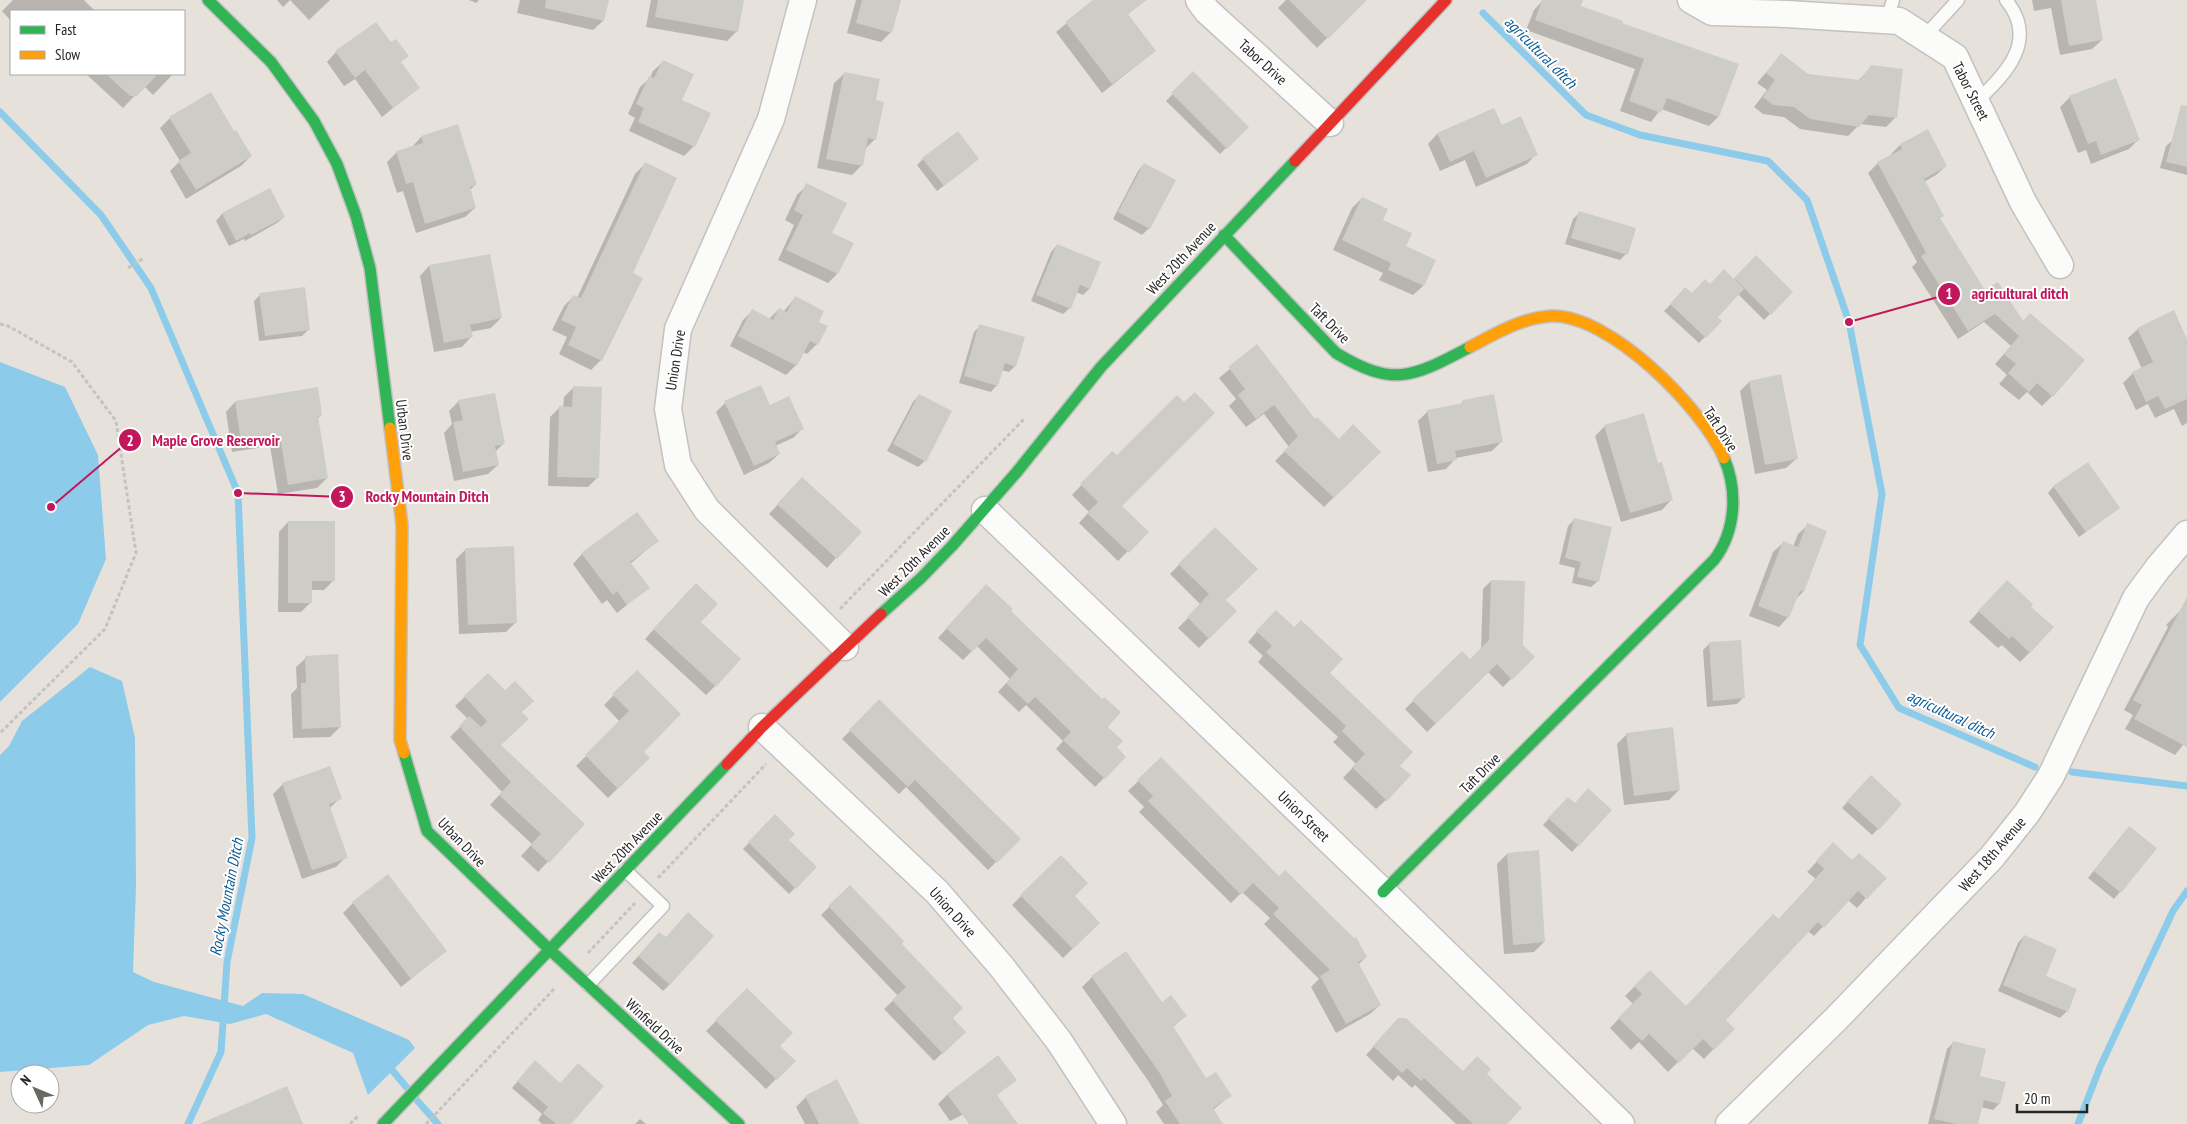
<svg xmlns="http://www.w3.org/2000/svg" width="2187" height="1124" font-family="'PT Sans Narrow',sans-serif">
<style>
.water{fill:#8ccbea}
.shadow{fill:#0003}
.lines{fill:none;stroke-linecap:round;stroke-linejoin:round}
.stream{stroke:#8ccbea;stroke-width:7}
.building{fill:#ceccc7}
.lane-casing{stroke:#c3c1c1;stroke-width:15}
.street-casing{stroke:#c3c1c1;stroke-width:29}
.fast-casing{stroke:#c3c1c1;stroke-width:14}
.slow-casing{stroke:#c3c1c1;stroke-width:14}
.jam-casing{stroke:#c3c1c1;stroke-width:14}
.path{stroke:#c4c3c2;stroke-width:3;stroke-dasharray:4 2.5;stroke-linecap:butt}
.lane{stroke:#fbfbfa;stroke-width:12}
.street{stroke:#fbfbfa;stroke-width:26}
.fast{stroke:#30b455;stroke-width:11}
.slow{stroke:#ff9f0a;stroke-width:11}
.jam{stroke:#e5322d;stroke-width:11}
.labels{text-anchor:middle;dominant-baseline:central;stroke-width:4;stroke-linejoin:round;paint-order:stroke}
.street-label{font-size:15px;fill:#262626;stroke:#fff}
.water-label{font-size:16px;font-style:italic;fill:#0a5c97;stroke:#fff}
.leader{fill:none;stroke:#c2185b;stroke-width:2}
.callout-dot{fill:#c2185b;stroke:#fff;stroke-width:2}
.mark-label{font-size:15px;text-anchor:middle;font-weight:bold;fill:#fff}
.callout-label{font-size:16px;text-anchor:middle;font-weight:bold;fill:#c2185b;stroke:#fff;stroke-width:4;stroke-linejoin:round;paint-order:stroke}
</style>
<rect width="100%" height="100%" fill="#e6e2db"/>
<path class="water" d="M0,362L65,387L98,455L106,559L78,624L0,702Z
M90,667L122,681L135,738L136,886L133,972L154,982L243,1006L262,993L303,994L409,1040L415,1048L368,1095L353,1053L266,1014L230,1024L184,1016L148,1025L89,1065L0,1072V755L9,746L22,721Z"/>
<path class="shadow" d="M13,0H84L95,11H11V21L2,11Z
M277,0H290L283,7Z
M290,0H330L309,20Z
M469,0H479L476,3Z
M520,0H608L603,21L593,30L517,13Z
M651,0H743L737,31L727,41L646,27Z
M856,0H900L891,32L881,42L847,33Z
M1095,0H1127L1134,9L1127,15L1155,51L1102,93L1056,32Z
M1286,0H1359L1362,3L1317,48L1278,8Z
M1543,0H1582L1579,7L1621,24L1718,117L1709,126L1661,109L1651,122L1620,111L1635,69L1526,30L1534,10Z
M2032,0H2095L2102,40L2092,49L2060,55L2051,8L2034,11Z
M336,52L400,63L418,88L382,117L355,79L344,86L327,62Z
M1781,55L1808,75L1858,81L1871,67L1896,117L1886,127L1860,124L1848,136L1800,129L1784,117L1763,114L1754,107L1767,90L1757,83Z
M663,62L681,101L694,146L684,156L629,131L635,118L628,114L640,87L650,78L653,71Z
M1193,73L1247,127L1220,154L1166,101Z
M86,74H173L153,95L144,86L123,108Z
M844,74L874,101L875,139L865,149L862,165L852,175L817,168L834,83Z
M2070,97L2139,139L2129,149L2091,164L2086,150L2078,153L2060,107Z
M1493,109L1501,127L1536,154L1527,164L1476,187L1465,160L1440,171L1428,144L1437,134Z
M170,118L234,133L251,156L241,166L186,199L170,171L180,161L160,128Z
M458,126L476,184L470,190L475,208L465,217L416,233L403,191L397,193L387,162L397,152L412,147L421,137Z
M2173,140L2187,142V175L2160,168L2166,146Z
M1900,145L1946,166L1936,175L1924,182L1939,219L1985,292L1998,283L2052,396L2042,406L2027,392L2019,400L1999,384L2007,375L1995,364L2011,346L1984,322L1958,339L1912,267L1917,262L1868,173L1878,163L1891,156V154Z
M923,159L971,165L937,191L917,165Z
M645,164L631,273L601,360L591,370L559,354L567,337L552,330L564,306L574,296L577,298L635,174Z
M1144,164L1149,228L1142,235L1113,219L1138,171Z
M807,185L831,234L852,244L837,274L828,283L778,260L794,225L785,220L797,195Z
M269,189L284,217L277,223L245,241L244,239L229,246L216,221L222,214Z
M1362,198L1404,247L1434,260L1423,286L1413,295L1379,280L1383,273L1333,250L1352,208Z
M1579,213L1626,254L1620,260L1565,244L1573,219Z
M1057,245L1100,263L1089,289L1083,295L1076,292L1070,308L1063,314L1031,301L1051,252Z
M1756,257L1791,292L1764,320L1738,294L1716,317L1720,321L1699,343L1664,311L1685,289L1692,295L1710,285L1734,280Z
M429,266L501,318L491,328L470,332L471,337L462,347L434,352L420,276Z
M260,295L309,329L302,336L259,341L254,301Z
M795,298L817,322L826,327L817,344L807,354L803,352L796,365L786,375L730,346L743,320L752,311L769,319L779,309L784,311Z
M980,326L1015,366L1009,372L1001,370L997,385L991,392L959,383L974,332Z
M2138,329L2187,342V423L2182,426L2174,409L2155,418L2148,404L2136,410L2123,383L2133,373L2142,369L2128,338Z
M1257,346L1315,421L1339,440L1379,452L1324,507L1275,461L1289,447L1264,414L1246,427L1229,406L1236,399L1219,378Z
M1749,382L1796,459L1786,468L1755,474L1740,391Z
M573,388L598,477L588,487L548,486L550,417L560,407L563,408L564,397Z
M919,395L925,461L918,467L887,451L913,402Z
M459,401L503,444L495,452L498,465L488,474L454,481L444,433L452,424L449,411Z
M1463,401L1502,441L1492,451L1456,458L1446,469L1428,472L1418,421L1428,411L1460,405Z
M235,402L321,415L317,419L327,478L317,488L278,494L270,446L232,452L226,412Z
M725,403L802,429L793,438L775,446L779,454L769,463L744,475L716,412Z
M1605,426L1658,465L1671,500L1662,510L1621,522L1595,436Z
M1112,453L1120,506L1147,532L1118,561L1079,523L1089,512L1072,495Z
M2054,486L2119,508L2079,537L2048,493Z
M793,488L836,558L827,568L769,514Z
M1574,520L1598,581L1591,587L1572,583L1575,568L1559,564L1568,526Z
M288,522L334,580L324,590H311V602L301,612H278L279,532Z
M1808,525L1803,592L1795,600L1788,617L1779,627L1749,616L1773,552L1783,543L1793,547L1798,534Z
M1215,528L1225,600L1235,611L1199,648L1178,628L1201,605L1170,574Z
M657,541L630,564L648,588L617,613L607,600L602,604L573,564L582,554Z
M466,549L515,623L506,632L459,634L456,559Z
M1491,581L1522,645L1533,657L1503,687L1488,672L1427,732L1405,709L1462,653L1470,661L1481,649L1483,589Z
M1997,591L2030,607V652L2020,662L2002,645L1998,648L1969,622Z
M686,594L699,622L715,686L706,695L645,639Z
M978,594L1009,611L1115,747L1125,757L1095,787L1056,749L1063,741L1026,705L1019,712L998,692L1010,679L977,646L963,660L938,638Z
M2187,604V740L2175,755L2125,729L2133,715L2124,710L2168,627L2166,625Z
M1266,621L1328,673L1399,766L1386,800L1376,809L1343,778L1356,764L1333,742L1338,737L1258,662L1263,656L1248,642Z
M1740,641L1743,698L1737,704L1707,707L1703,650L1709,644Z
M306,658L340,727L330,737L293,738L291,694L297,688L296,667Z
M637,672L642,752L648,758L608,798L576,766L620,722L604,705Z
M488,675L521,713L499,746L584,824L538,872L521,856L532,844L490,805L502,792L450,737L468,719L455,706Z
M879,701L1019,839L988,870L906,787L899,794L842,739Z
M1627,734L1679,790L1669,800L1624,805L1617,744Z
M1161,759L1279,877L1366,957L1358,965L1380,1005L1370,1014L1336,1033L1311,987L1319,979L1264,924L1270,918L1242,892L1231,903L1139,812L1144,807L1128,791Z
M1864,783L1878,829L1872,835L1842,808Z
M283,784L340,798L329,809L346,857L336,867L302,879L273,794Z
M1568,798L1574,804L1610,810L1572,852L1543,825Z
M775,816L787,840L815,867L789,894L743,849Z
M2123,834L2156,849L2114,899L2088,878Z
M1507,854L1544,942L1534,952L1504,954L1497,864Z
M1824,854L1866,898L1857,908L1848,900L1814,936L1808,931L1724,1020L1733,1029L1704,1059L1692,1048L1668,1072L1639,1042L1631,1050L1610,1028L1633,1004L1625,996L1650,971L1686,1007L1778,920L1816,879L1807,872Z
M1061,857L1073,897L1099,923L1063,958L1012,905Z
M850,887L900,944L951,1018L965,1032L934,1061L884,1009L898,996L821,915Z
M353,903L446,951L401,987L343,913Z
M2024,936L2044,977L2067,1011L2060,1018L1998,991L2018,943Z
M653,940L670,984L663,991L632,963Z
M1126,953L1161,1003L1185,1016L1173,1027L1206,1080L1230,1096L1213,1110L1222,1124H1164L1156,1112L1163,1105L1149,1082L1082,987L1092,977Z
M747,990L779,1046L794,1061L766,1089L706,1031Z
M1390,1028L1462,1073L1485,1074L1505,1124H1456L1415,1085L1412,1088L1398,1075L1393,1081L1366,1055Z
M1953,1043L1978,1076L2004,1083L1999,1104L1993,1110L1981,1107L1977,1124H1928L1947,1049Z
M998,1057L1015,1080L980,1109L978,1107L950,1121L938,1104L947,1095Z
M529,1068L569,1124H542L538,1120L542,1114L512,1088Z
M837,1081L859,1124H805L796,1107L806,1097Z
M640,1119L646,1124H635Z"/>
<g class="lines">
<path class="stream" d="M1483,13L1586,115L1640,135L1768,161L1807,200L1849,322L1882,494L1860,645L1899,708L2035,767
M0,112L101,215L151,288L238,493L252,838L227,962L221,1052L188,1124
M2072,772L2187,786
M392,1070L408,1089
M415,1098L438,1124
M2078,1124L2100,1067L2173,911L2187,891"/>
</g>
<path class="building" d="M546,0H609L604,21L545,8Z
M658,0H744L738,32L655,17Z
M862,0H901L892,33L856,23Z
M1093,0H1147L1128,14L1156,51L1112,84L1065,22Z
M1289,0H1367L1328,39Z
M1542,0H1583L1581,6L1623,21L1622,23L1739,64L1719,117L1667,98L1661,113L1629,101L1644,59L1535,20Z
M2061,0H2096L2103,40L2069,46Z
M376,22L391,42L396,39L409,56L401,62L420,88L393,108L365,70L355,78L335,51Z
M1781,53L1808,74L1860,80L1871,65L1903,69L1897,118L1869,115L1859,127L1810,119L1794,107L1773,105L1763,97L1775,80L1766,73Z
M663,60L694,74L682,100L711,113L695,147L638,122L644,108L636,104L649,76L654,78Z
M1193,71L1249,127L1227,149L1171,93Z
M844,72L880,79L876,100L884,102L876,140L868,138L863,166L826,159Z
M106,74H158L137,96H130Z
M2116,78L2140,140L2101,155L2096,141L2088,144L2069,96Z
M211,92L234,131L236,130L252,156L196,190L178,161L191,153L169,117Z
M2181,105L2187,106V167L2166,162Z
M1494,108L1502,125L1521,116L1538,155L1486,178L1474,151L1450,162L1437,133Z
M458,124L477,185L470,187L476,208L425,224L413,182L406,184L396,151L423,143L421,136Z
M1928,129L1947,166L1924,179L1944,216L1940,218L1985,290L1998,282L2023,321L2030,313L2085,360L2053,397L2037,383L2029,392L2008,373L2016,364L2004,354L2019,336L1995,314L1968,331L1921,256L1926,253L1877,162L1902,149L1900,144Z
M958,131L979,159L944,186L922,158Z
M645,162L677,178L633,273L643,278L602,361L568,345L576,327L561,320L573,295L581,298Z
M1144,163L1176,180L1150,229L1118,212Z
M806,183L847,203L832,233L854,243L838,274L786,250L803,215L794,210Z
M270,188L285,217L251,235L250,233L236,241L222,213Z
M1362,197L1388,209L1383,220L1412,233L1406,246L1436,260L1424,286L1388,270L1391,263L1342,240Z
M1579,211L1636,228L1628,255L1571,238Z
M1057,244L1101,262L1090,289L1080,285L1071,309L1036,295Z
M490,254L502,318L470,325L473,337L444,343L429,265Z
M1756,255L1793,292L1771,315L1734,278Z
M1724,269L1744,289L1718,317L1722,321L1706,338L1670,304L1685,287L1692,293L1705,279L1710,284Z
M305,287L310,330L265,336L259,293Z
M795,296L824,311L819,322L828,326L818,345L810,341L797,366L738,336L752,309L773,320L779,308L787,312Z
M2174,310L2187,339V399L2165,409L2158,396L2146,402L2132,372L2153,362L2137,328Z
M979,324L1025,337L1016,367L1005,363L998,386L964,376Z
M1257,344L1315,419L1317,417L1339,439L1353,424L1381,452L1334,498L1284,451L1298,436L1274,405L1256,419L1238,395L1245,389L1228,367Z
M1781,374L1798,459L1765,465L1749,381Z
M761,385L770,405L789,396L804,429L775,442L780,454L754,466L724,401Z
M573,386L602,387L599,478L557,477L559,406L572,407Z
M318,387L322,415L318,416L328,478L288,485L280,437L241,443L235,401Z
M1195,392L1215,413L1122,506L1149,532L1129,553L1087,513L1098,502L1080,484L1112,451L1117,455L1177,395L1184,402Z
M495,393L505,444L495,446L499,465L463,472L453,422L463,420L458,400Z
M919,394L952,411L926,462L893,444Z
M1494,394L1503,442L1455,451L1457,460L1437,464L1427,410L1463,403V400Z
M1644,413L1658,463L1662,462L1673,500L1630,513L1604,425Z
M2088,462L2120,508L2086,532L2053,486Z
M802,477L862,532L837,559L777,504Z
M637,512L659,541L630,562L650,588L627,605L617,591L613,595L581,553Z
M1574,518L1612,527L1599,582L1577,577L1581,562L1565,558Z
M288,521H335V581H312V603H288Z
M1807,523L1827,531L1804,592L1800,591L1789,618L1758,606L1783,541L1798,547Z
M1215,527L1258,569L1226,600L1237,611L1209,639L1187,617L1209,594L1178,564Z
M514,546L517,623L468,625L465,548Z
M1491,580L1525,581L1523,645L1535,657L1512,680L1497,664L1436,724L1412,700L1462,651L1470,659L1489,640Z
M2007,580L2033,604L2031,607L2054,627L2030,653L2012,636L2009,639L1978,611Z
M696,583L718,604L701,622L741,659L716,687L653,629Z
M986,584L1013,609L1011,611L1102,699L1104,697L1121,712L1108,727L1123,741L1117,747L1126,757L1105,779L1063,740L1071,732L1035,697L1028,704L1006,683L1018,669L986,638L972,652L946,628Z
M2187,597V747L2134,719L2142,705L2133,700Z
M1276,610L1294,627L1301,620L1343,659L1330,673L1413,752L1400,766L1411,775L1387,801L1352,767L1365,754L1342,731L1346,726L1266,652L1272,646L1256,631Z
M1741,640L1745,698L1713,701L1709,642Z
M338,654L341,727L302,729L301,683H306L305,656Z
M637,670L681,714L644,752L650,758L618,789L585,755L629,711L612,694Z
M488,673L505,690L515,681L534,701L522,712L529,719L501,745L585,824L549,863L530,845L541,834L499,795L511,782L459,726L469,716L481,727L487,721L464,696Z
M879,699L1021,839L997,863L915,780L908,787L849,730Z
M1673,727L1680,790L1634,796L1626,733Z
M1161,757L1279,876L1285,870L1354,938L1356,937L1367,957L1358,962L1381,1005L1346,1024L1320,976L1330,970L1273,914L1279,908L1253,883L1241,895L1148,801L1153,796L1137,780Z
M330,766L342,799L329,804L348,858L312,870L282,783Z
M1871,775L1902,804L1879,830L1847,801Z
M1588,788L1612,810L1579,846L1548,818L1568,797L1575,803Z
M775,814L795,834L789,840L817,867L796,889L748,842Z
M2129,826L2157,848L2121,893L2094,871Z
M1833,842L1852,860L1859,853L1887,878L1867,899L1858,891L1824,928L1818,922L1726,1020L1735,1029L1714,1050L1703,1039L1679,1063L1649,1034L1642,1041L1618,1018L1642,994L1634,986L1650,970L1686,1006L1773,914L1779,919L1824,869L1816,861Z
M1539,850L1545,942L1513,945L1507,853Z
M1061,855L1088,883L1075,896L1100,923L1073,949L1020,895Z
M388,874L447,951L411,979L352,902Z
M850,885L904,941L902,944L963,1008L953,1018L966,1032L943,1054L892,1000L906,987L828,906Z
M688,912L714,936L670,985L638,956L659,932L666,937Z
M2024,935L2057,949L2046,976L2077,989L2068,1012L2003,985Z
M1126,951L1162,1002L1171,995L1187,1016L1173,1026L1206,1078L1216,1072L1232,1096L1213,1108L1223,1124H1180L1165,1101L1172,1096L1159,1072L1091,976Z
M747,988L793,1033L780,1046L796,1061L777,1080L715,1020Z
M1398,1018H1406L1463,1071L1477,1056L1491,1069L1487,1074L1522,1108L1507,1124H1473L1424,1078L1421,1081L1407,1068L1402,1073L1373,1046Z
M1953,1041L1986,1049L1980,1076L2006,1082L2000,1104L1984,1100L1978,1124H1956L1934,1119Z
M998,1055L1017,1080L997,1095L1018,1124H969L947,1094Z
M535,1060L560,1083L578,1063L604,1086L571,1124H556L543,1113L548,1107L517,1081Z
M837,1079L860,1124H819L805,1096Z
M287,1086L303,1124H199Z"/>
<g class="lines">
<g class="lane-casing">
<path id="lane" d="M1887,20L1893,0
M1924,37L1958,0
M1977,101C2006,74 2039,40 2006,0
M588,985L663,906L625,870"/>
</g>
<g class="street-casing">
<path id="street" d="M803,0L771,119L678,329L668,409L678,465L707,510L845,647
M1199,0L1207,11L1330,123
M1691,0L1712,12L1787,14L1899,21L1955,57L2023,202L2060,265
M985,510L1383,892L1621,1124
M762,727L937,892L1001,966L1059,1041L1113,1124
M1729,1124L1836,1019L1992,857L2027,813L2051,776L2136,598L2158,568L2187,534"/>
</g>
<g class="fast-casing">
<path id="fast" d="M208,0L271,62L314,121L337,164L356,216L370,268L390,428
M1224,235L1336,353C1394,388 1413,377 1470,347
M881,614L921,578L952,546L1016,473L1101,367L1295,161
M404,753L427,831L550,950L739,1124
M1383,892L1714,560C1736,531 1738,491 1724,458
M383,1124L727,764"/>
</g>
<g class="slow-casing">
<path id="slow" d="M1470,347C1495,334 1521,318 1551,316C1610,314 1702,408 1724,458
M390,428L402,525L400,740L404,753"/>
</g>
<g class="jam-casing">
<path id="jam" d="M1295,161L1446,0
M727,764L762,727L881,614"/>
</g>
<path class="path" d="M128,268L144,258
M0,324L8,326L72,362L116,421L136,553L105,629L0,733
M840,609L1025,418
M658,878L766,764
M588,953L635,903
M350,1124L358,1116
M426,1124L555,988"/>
<use href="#lane" class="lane"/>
<use href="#street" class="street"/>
<use href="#fast" class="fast"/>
<use href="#slow" class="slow"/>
<use href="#jam" class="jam"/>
</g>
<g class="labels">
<g class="street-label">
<text transform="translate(1263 62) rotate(42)">Tabor Drive</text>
<text transform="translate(1971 91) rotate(63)">Tabor Street</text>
<text transform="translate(1181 258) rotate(-47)">West 20th Avenue</text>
<text transform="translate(1330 323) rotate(45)">Taft Drive</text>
<text transform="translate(675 360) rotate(-81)">Union Drive</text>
<text transform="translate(1721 429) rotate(57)">Taft Drive</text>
<text transform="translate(405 430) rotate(83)">Urban Drive</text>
<text transform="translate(914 561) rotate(-45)">West 20th Avenue</text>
<text transform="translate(1480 773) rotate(-45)">Taft Drive</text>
<text transform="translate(1304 816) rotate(44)">Union Street</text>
<text transform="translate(462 842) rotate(46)">Urban Drive</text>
<text transform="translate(627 847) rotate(-46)">West 20th Avenue</text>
<text transform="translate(1992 854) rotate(-49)">West 18th Avenue</text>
<text transform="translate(953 912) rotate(48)">Union Drive</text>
<text transform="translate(655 1026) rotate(43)">Winfield Drive</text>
</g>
<g class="water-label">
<text transform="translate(1541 52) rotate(45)">agricultural ditch</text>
<text transform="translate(1951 714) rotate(25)">agricultural ditch</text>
<text transform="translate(226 897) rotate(-79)">Rocky Mountain Ditch</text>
</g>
</g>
<path class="leader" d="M1849 322L1949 294M51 507L130 440M238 493L342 497"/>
<g class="callout-dot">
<circle cx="1849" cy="322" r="5"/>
<circle cx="51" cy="507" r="5"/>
<circle cx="238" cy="493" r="5"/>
<circle cx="1949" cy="294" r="12"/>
<circle cx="130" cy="440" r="12"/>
<circle cx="342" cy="497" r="12"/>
</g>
<g class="mark-label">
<text x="1949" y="299">1</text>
<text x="130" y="446">2</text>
<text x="342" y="502">3</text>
</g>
<g class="callout-label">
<text x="2020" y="299">agricultural ditch</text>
<text x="216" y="446">Maple Grove Reservoir</text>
<text x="427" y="502">Rocky Mountain Ditch</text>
</g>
<rect x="10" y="10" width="175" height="65" fill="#ffffff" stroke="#a8a8a8"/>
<rect x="20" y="26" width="25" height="8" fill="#30b455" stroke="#a8a8a8"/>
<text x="55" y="35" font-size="15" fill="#262626">Fast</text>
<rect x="20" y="51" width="25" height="8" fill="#ff9f0a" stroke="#a8a8a8"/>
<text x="55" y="60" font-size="15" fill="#262626">Slow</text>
<g transform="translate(35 1089) rotate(314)"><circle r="24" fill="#ffffff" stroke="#a8a8a8"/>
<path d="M0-4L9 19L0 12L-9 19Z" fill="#696865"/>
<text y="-8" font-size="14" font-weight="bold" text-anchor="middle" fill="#262626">N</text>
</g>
<path d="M2017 1104v8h70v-8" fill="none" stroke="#262626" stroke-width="2.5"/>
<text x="2024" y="1104" font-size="15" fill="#262626" stroke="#ffffff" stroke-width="4" paint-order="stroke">20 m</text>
</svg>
